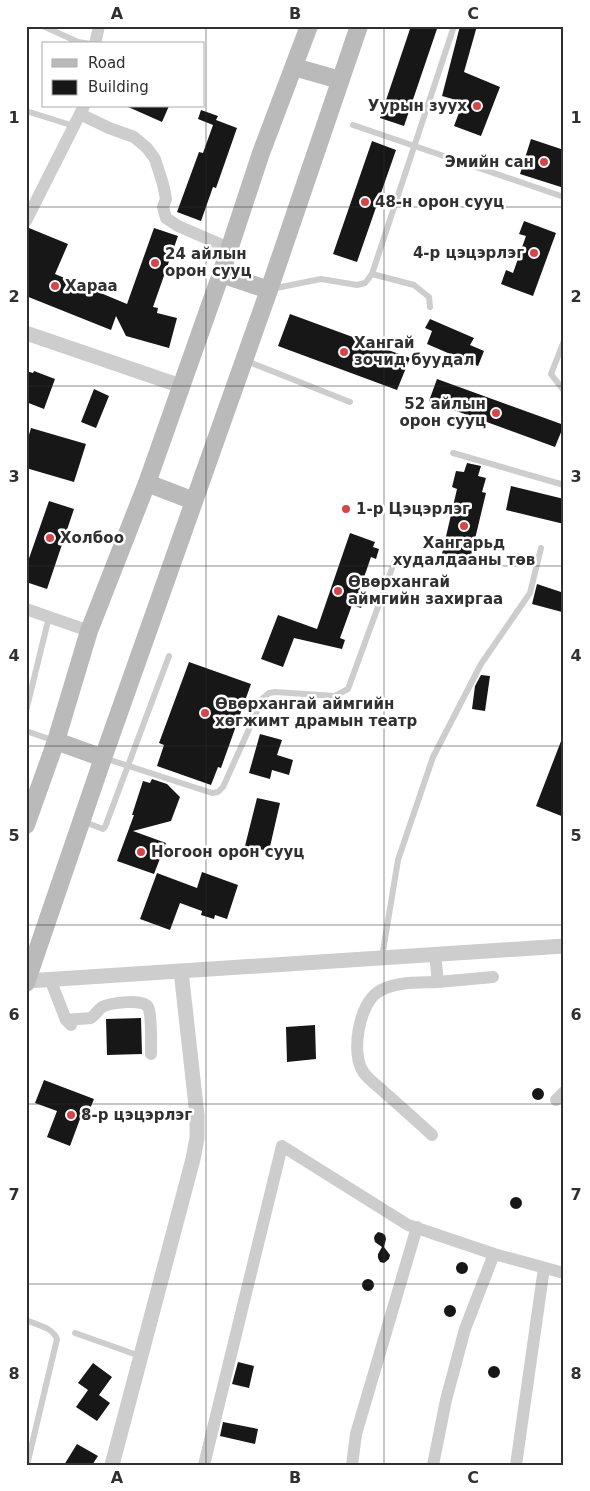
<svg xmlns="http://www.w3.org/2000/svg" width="590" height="1491" font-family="'DejaVu Sans',sans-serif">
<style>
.building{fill:#171717}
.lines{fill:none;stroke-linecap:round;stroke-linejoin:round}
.service{stroke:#cdcdcd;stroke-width:6}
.minor{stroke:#cdcdcd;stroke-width:12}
.tertiary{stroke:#cdcdcd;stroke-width:15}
.secondary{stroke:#bababa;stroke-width:18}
.grid{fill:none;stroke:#303030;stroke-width:1;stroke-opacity:0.55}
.poi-dot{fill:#d3464a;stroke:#fff;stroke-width:2}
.labels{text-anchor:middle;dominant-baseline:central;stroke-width:5;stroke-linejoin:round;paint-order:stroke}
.poi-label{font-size:15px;font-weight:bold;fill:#303030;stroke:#fff;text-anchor:start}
.neatline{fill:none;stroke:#303030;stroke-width:2}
.grid-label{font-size:16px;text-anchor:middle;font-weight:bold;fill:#303030}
</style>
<rect width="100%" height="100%" fill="#fff"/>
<path class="building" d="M411,26H438L404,126L380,118Z
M460,26H477L464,72L500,87L481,136L454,126L463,102L442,96Z
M126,106H169L162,122Z
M201,110L218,116L216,120L237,128L216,188L213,187L201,221L177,212L199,152L203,153L213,125L198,119Z
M531,139L564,150V188L520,174Z
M372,141L396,150L357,262L333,254Z
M524,221L556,233L533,296L501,284L506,270L513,273L526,236L519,234Z
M29,228L68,244L55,274L127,304L154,228L178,236L153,307L158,308L157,313L177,318L169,348L126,336L116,316L111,330L26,296V229Z
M290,314L410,358L397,390L278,346Z
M430,319L474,338L470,345L484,351L478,366L427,344L432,331L425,328Z
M26,371L33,373L34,371L55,379L44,409L26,402Z
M437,379L564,425L555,447L429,401Z
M94,389L109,396L96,428L81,422Z
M31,428L86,444L74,482L26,468V445Z
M467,463L481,466L478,476L486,478L482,492L486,493L469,564L441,558L457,489L452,487L456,471L464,472Z
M511,486L564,499V524L506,510Z
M49,501L74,509L47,589L26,582V567Z
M350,533L375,542L373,547L379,549L376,559L371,557L360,589L367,592L361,608L352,605L340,638L345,640L342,649L294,638L283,667L261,659L278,615L317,629Z
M537,584L564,593V604L562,612L532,604Z
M189,662L251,684L221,768L218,767L211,785L157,766L164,745L159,743Z
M481,675L490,676L485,711L472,709L475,686Z
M260,734L282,740L277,755L293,760L289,775L272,770L270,779L249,773Z
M563,736H564V817L536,806Z
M152,779L167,784L180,797L171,821L133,831L166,843L154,874L117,861L134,815H132L143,781L150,783Z
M257,798L280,803L269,851L245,846Z
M202,872L238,885L227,919L215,915L214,919L201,915L202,911L180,903L170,930L140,919L157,873L197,888Z
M141,1018L142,1054L107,1055L106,1019Z
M315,1025L316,1059L287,1062L286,1027Z
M44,1080L94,1099L85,1121L80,1119L70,1146L47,1137L57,1111L35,1103Z
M532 1094a6 6 0 1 1 12 0a6 6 0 1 1-12 0Z
M510 1203a6 6 0 1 1 12 0a6 6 0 1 1-12 0Z
M378,1232L382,1233L385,1235L386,1239L384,1247L390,1255L389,1259L384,1263L380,1262L378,1258V1254L382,1247L375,1242L374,1238L375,1235Z
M456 1268a6 6 0 1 1 12 0a6 6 0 1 1-12 0Z
M362 1285a6 6 0 1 1 12 0a6 6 0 1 1-12 0Z
M444 1311a6 6 0 1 1 12 0a6 6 0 1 1-12 0Z
M238,1362L254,1366L249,1388L232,1384Z
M93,1363L112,1377L99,1395L110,1403L97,1421L76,1407L88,1390L78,1383Z
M488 1372a6 6 0 1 1 12 0a6 6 0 1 1-12 0Z
M223,1422L258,1429L255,1444L220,1436Z
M77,1444L98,1456L92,1465H64Z"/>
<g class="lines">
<path class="service" d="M43,26L78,42L91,44
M26,111L74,126
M353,125L564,197
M372,274L414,285L429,297L430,307
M271,289L321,279L357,285L365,283L372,274L454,26
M564,341L551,374L564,391
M244,360L350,402
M453,453L564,485
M26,711L49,617
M26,731L55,741
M104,758L212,793L218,792L223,787L263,698L269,693L275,692L335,696L348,689L394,563
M82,821L103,829L105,827L169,656
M382,957L398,860L433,757L481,664L530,593L541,548
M26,1320C37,1325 52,1327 57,1339L27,1465
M75,1333L140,1356"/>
<path class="minor" d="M95,44L99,26
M80,114L109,128L134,137L147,148L155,159L163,184L166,199L163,207L166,218L178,226L229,248
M26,221L84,106
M26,609L89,631
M435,954L438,982L493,977
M50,979L66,1020L71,1025
M66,1020L91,1018C95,1015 98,1010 102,1007C110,1003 143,998 148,1007C152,1014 151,1044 151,1054
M556,1100L564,1092
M432,1135C416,1120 400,1106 383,1091C377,1085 369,1080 364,1073C350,1055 359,1004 378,992C394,981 420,983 438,982
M204,1465L282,1146L408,1225L494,1254L564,1273
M352,1465L356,1434L417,1227
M433,1465L446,1400L465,1329L494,1254
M516,1465L544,1268"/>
<path class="tertiary" d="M26,333L181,386
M27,981L564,946
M112,1465L193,1159L197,1138V1115L181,971"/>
<path class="secondary" d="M294,67L340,80
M221,274L269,290
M147,483L194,501
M56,741L103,758
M26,825L56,741L89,631L147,483L221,274L261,153L309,26
M26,983L103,758L269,290L359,26"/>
</g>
<path class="grid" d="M206,26V1465M384,26V1465M26,207H564M26,386H564M26,566H564M26,746H564M26,925H564M26,1104H564M26,1284H564"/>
<g class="poi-dot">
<circle cx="477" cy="106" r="5"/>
<circle cx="544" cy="162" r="5"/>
<circle cx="365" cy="202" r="5"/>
<circle cx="534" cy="253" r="5"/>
<circle cx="155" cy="263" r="5"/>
<circle cx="55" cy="286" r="5"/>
<circle cx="344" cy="352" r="5"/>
<circle cx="496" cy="413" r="5"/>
<circle cx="346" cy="509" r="5"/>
<circle cx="464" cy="526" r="5"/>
<circle cx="50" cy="538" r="5"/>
<circle cx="338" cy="591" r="5"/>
<circle cx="205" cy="713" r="5"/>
<circle cx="141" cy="852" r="5"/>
<circle cx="71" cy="1115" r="5"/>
</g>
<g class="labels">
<g class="poi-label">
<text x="467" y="106" text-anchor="end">Уурын зуух</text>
<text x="534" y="162" text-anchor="end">Эмийн сан</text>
<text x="375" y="202">48-н орон сууц</text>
<text x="524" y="253" text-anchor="end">4-р цэцэрлэг</text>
<text x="165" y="254">24 айлын<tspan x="165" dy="17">орон сууц</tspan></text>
<text x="65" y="286">Хараа</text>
<text x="354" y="343">Хангай<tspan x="354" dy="17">зочид буудал</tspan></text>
<text x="486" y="404" text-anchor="end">52 айлын<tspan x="486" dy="17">орон сууц</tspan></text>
<text x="356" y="509">1-р Цэцэрлэг</text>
<text x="60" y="538">Холбоо</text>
<text x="464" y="543" text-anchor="middle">Хангарьд<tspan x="464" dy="17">худалдааны төв</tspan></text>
<text x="348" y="582">Өвөрхангай<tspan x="348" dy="17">аймгийн захиргаа</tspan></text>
<text x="215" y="704">Өвөрхангай аймгийн<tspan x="215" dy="17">хөгжимт драмын театр</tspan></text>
<text x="151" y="852">Ногоон орон сууц</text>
<text x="81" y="1115">8-р цэцэрлэг</text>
</g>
</g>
<rect width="590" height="1491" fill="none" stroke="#ffffff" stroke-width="55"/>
<rect x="42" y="42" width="162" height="65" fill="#ffffff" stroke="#acacac"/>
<rect x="52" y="59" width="25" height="8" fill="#bababa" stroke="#acacac"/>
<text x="88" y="68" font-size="15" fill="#303030">Road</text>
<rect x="52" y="80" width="25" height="15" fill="#171717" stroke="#acacac"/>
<text x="88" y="92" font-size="15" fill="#303030">Building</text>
<rect x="28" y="28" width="534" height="1436" class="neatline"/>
<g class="grid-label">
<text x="117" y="19">A</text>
<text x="295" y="19">B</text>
<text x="473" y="19">C</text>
<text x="14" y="123">1</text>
<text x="576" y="123">1</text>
<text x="14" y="302">2</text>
<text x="576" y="302">2</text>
<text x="14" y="482">3</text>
<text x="576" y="482">3</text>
<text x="14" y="661">4</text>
<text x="576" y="661">4</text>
<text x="14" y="841">5</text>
<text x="576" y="841">5</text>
<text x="14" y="1020">6</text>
<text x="576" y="1020">6</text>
<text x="14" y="1200">7</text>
<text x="576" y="1200">7</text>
<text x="14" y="1379">8</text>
<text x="576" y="1379">8</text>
<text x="117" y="1483">A</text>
<text x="295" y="1483">B</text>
<text x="473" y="1483">C</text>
</g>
</svg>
